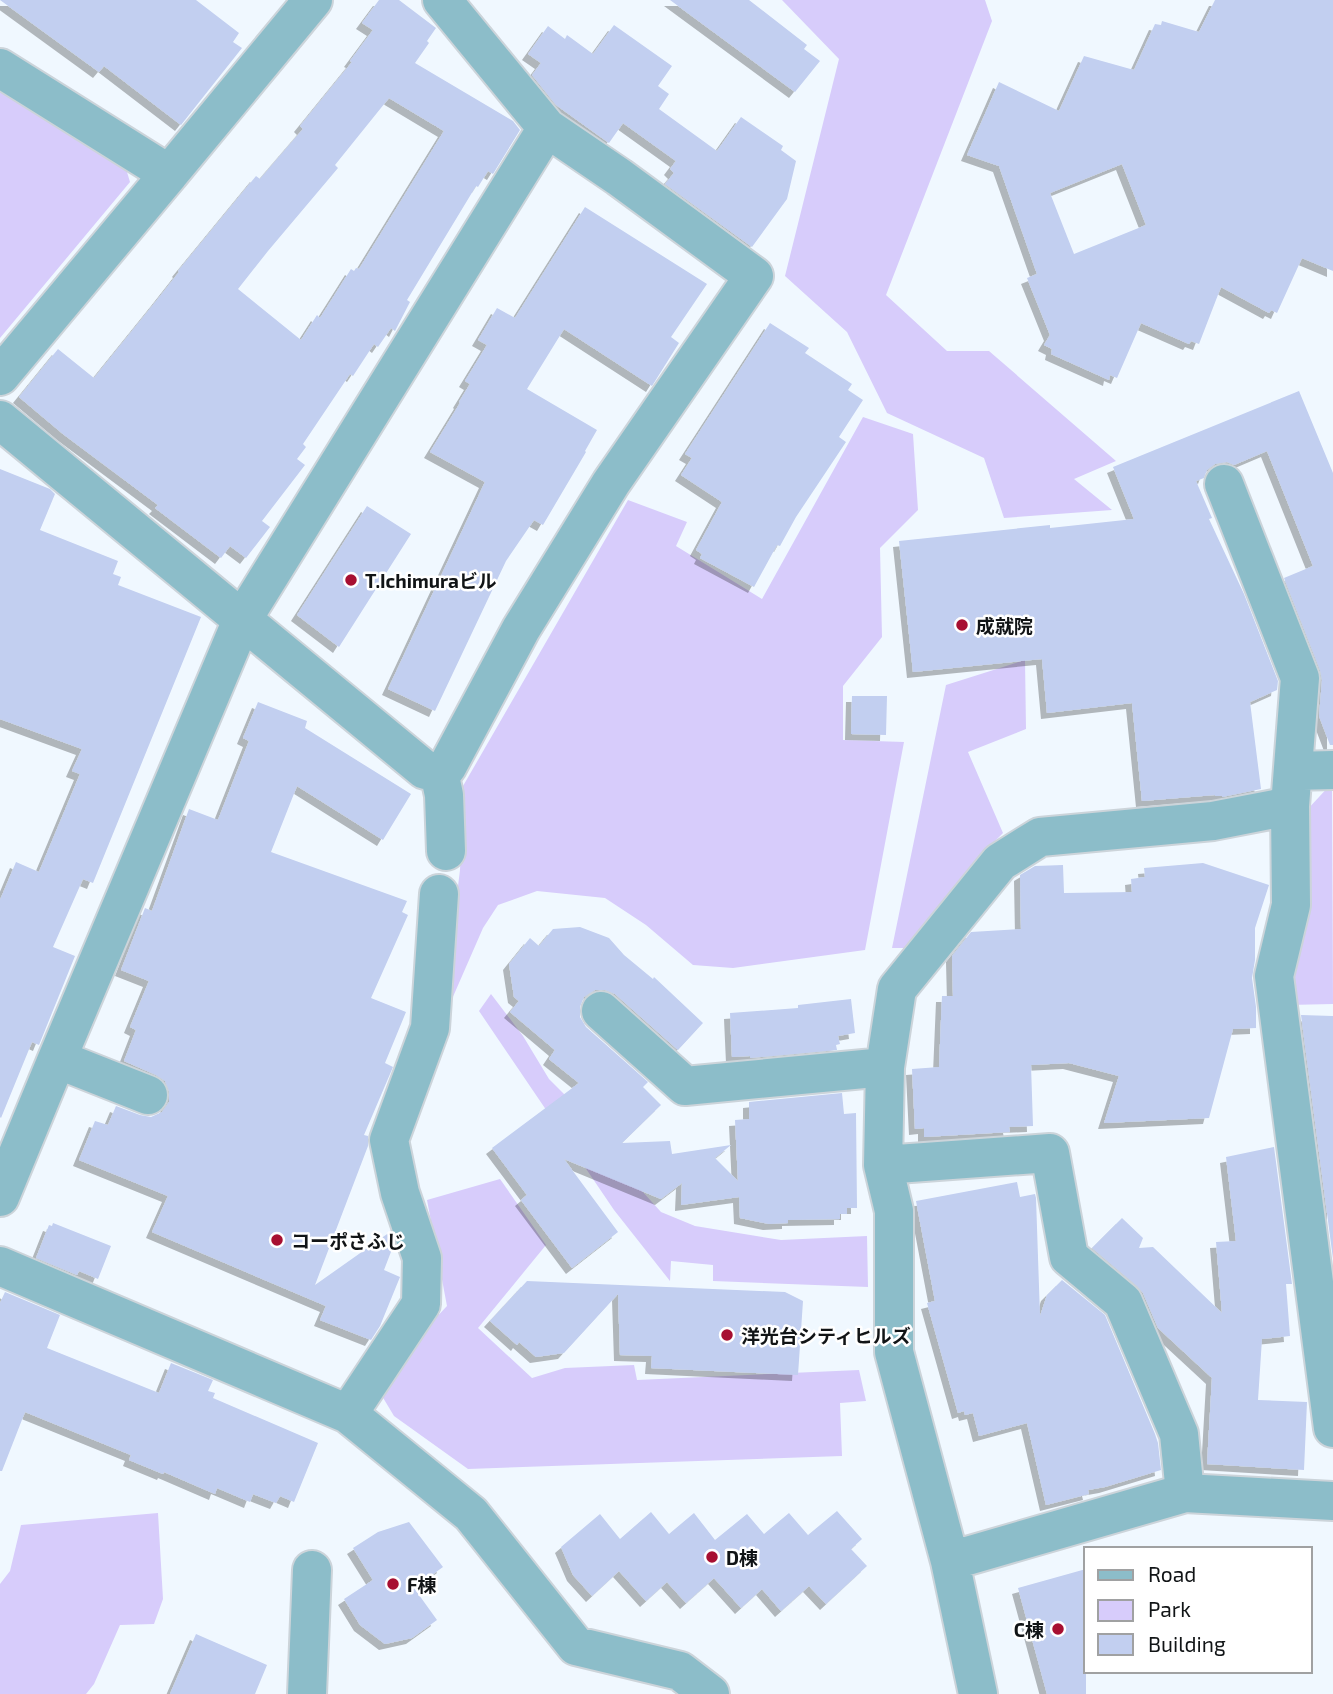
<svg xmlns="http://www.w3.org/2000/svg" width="1333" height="1694" font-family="'Exo 2','Noto Sans JP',sans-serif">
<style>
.green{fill:#d7ccfb}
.building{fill:#c2cff0;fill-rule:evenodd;filter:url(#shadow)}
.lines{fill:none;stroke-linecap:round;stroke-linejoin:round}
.minor-casing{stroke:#ccd4da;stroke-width:42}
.minor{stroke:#8cbdc9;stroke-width:38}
.poi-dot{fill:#a70f31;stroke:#fff;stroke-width:2.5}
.labels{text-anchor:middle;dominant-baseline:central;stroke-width:5;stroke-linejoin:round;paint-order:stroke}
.poi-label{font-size:19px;font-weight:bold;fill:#111416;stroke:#fff;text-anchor:start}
</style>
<defs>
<filter id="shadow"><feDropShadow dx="-6" dy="6" stdDeviation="0" flood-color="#0004"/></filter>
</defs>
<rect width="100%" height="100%" fill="#f0f8ff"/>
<path class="green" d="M782,0H985L992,21L886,295L947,351H989L1116,461L1074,479L1112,510L1004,518L984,458L887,413L847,332L785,276L839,59Z
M0,87L124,162L130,182L0,338Z
M863,417L913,434L918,510L880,548L882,637L843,686V740L904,742L865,950L733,968L693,965L646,925L605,898L537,891L498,905L483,928L452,999L444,1000L460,870L463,786L628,500L687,522L676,546L762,599Z
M1025,660L1026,729L968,752L1003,833L991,845L914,948H892L946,685Z
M1332,783L1333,1004L1288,1005L1306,811Z
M491,994L523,1036L549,1079L622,1152L641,1190L661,1212L695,1226L781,1240L867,1236L868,1287L713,1281V1265L671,1261L670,1281L614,1210L479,1011Z
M500,1179L546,1245L478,1328L532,1378L565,1368L634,1365L637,1380L859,1370L866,1401L840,1403L842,1456L468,1469L394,1416L382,1396L415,1340L447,1306L427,1200Z
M158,1513L163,1599L154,1624L120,1625L94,1684L86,1694H0V1584L10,1571L21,1525Z"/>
<path class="building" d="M0,0H196L239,33L233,42L242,48L181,125L104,66L99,72Z
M379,0H399L436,28L427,41L429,43L415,63L513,121L520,130L493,174L488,171L478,187L476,186L407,300L410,302L395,331L391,328L378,347L374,344L353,376L350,374L303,444L306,447L297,459L305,465L262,521L270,527L246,558L230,546L221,558L155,508L158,505L63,434L19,397L58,349L94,378L157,300L179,272L178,271L256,176L260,179L303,129L300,126L352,62L350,61L373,30L362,23ZM389,98L444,131L359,269L356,268L354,271L351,269L320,318L317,315L301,340L238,289L268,251L338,168L335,165Z
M670,0H749L807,45L804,49L820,61L795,92Z
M1215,0H1333V271L1302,258L1277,313L1271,310L1269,313L1221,287L1199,344L1191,341L1189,344L1141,323L1117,378L1110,375L1109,380L1051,354L1052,349L1044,345L1050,335L1027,278L1037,274L999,166L967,155L999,82L1059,111L1084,56L1134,70L1155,24L1161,25L1162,21L1199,32ZM1122,164L1146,225L1074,254L1050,193Z
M614,25L672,66L658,86L669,94L659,109L717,151L741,117L783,146L781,150L796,161L787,199L752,247L665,184L674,173L670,169L676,161L623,123L609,143L556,105L532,75L541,63L528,54L548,26L565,39L567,35L593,54Z
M585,207L707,284L671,337L679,343L652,386L564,329L527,389L597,430L585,451L586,452L543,525L534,520L506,561L435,711L388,689L485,482L430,452L460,403L459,402L470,384L465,381L487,345L478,340L497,308L515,318Z
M770,323L809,348L805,353L852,384L848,390L863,400L839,437L846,442L796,517L780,546L777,545L754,587L700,558L702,554L696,550L722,502L681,475L692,458L685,454Z
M1299,391L1333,473V745H1330L1319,716L1322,680L1320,670L1284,578L1313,566L1267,451L1234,465L1227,462L1215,464L1207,470L1204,478L1196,481L1212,518L1209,519L1244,594L1278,681L1277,690L1250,702L1261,789L1222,797V796H1215V795L1142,801L1132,703L1047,713L1042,659L913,672L899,541L1050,525V528L1134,519L1113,467Z
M0,469L50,489L55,494L40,530L118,561L113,574L121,577L118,585L201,617L93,883L83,879L53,947L75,956L39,1045L32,1042L1,1118L0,1117V900L16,862L39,872L80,774L72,771L82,749L0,719Z
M367,506L411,534L339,647L297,615Z
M852,696H887L886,735L851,734Z
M258,702L307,721L305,728L411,794L383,840L297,786L271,852L407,901L402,912L408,915L371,998L406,1012L385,1063L393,1067L364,1135L368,1136V1146L315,1285L390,1232L394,1244L384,1270L400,1277L380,1326L371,1340L320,1320L326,1306L152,1232L168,1196L79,1160L95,1121L108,1125L116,1106L140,1115L151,1117L162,1112L169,1102V1091L165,1081L156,1075L124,1061L136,1030L130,1027L149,981L121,970L145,908L152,911L189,809L218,820L249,741L243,738Z
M1203,863L1269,885L1255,928V960L1252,978L1256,1007V1028L1233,1029L1209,1118L1104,1123L1119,1076L1069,1063L1031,1065L1033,1126L1009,1127L1010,1132L924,1137V1128L915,1129L912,1069L939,1067L942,996H953L952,956L971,932L1021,929L1020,875L1035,866L1063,865L1064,893L1132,892L1131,879L1145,877L1144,868Z
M580,927L609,938L624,955L653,979L654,977L703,1023L678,1050L615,994L605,990H595L584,997L580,1007V1017L586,1027L648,1082L643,1087L661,1105L622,1143L670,1141L672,1154L731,1145L715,1158L738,1181L735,1120L749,1119V1102L842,1093L844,1114L856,1113L857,1208H847V1214H840V1219L788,1220V1223L769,1224L740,1218L739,1197L681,1205L682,1183L661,1199L564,1159L618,1232L572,1268L521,1200L527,1195L492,1148L579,1083L549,1059L555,1050L510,1012L519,1001L514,997L509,964L530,938L539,946L553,929Z
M851,999L855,1033L838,1036L840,1044L836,1045L837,1050L750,1058V1056L732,1057L730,1013L798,1008V1005Z
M1301,1015L1333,1016V1259Z
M1274,1147L1292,1284H1286L1290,1336L1262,1339L1258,1400L1307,1402L1304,1470L1207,1464L1212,1378L1158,1328L1143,1293L1137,1286L1092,1248L1122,1218L1143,1238L1139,1248L1153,1247L1222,1313L1216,1242L1236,1241L1226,1157Z
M1017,1182L1020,1197L1035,1194L1036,1198L1040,1316L1047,1295L1062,1280L1105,1315L1155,1434L1158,1443L1161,1470L1105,1487L1088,1490L1089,1494L1046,1505L1027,1423L979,1436L973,1413L965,1415L964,1411L958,1413L927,1303L935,1301L916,1201Z
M53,1223L111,1246L98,1279L79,1271L77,1275L36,1258L49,1225L52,1226Z
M527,1281L785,1292L803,1301L798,1375L651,1368L652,1356L620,1355L618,1294L564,1353L536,1357L519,1342L517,1345L490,1321Z
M5,1292L60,1315L47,1348L159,1393L171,1363L213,1380L208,1391L215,1393L213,1398L318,1443L294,1502L280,1496L276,1503L253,1494L250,1502L217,1488L215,1494L164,1472L163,1474L129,1460L131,1455L25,1412L2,1471H0V1303Z
M837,1511L862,1539L851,1549L867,1566L826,1604L809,1586L781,1611L762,1589L741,1608L714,1578L686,1603L667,1582L646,1601L619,1571L592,1596L573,1575L561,1547L600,1514L620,1539L651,1512L669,1534L694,1513L715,1540L747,1514L764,1534L789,1513L808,1535Z
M409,1522L443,1567L414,1588L437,1620L412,1638L385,1644L360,1625L344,1599L373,1580L353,1548L378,1532Z
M1086,1569V1694H1047L1018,1588Z
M196,1634L267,1665L255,1694H170Z"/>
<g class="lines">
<g class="minor-casing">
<path id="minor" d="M0,68L169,174L313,0
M0,376L169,174
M0,420L425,770L439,772L447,767L521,629L611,483L754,276L619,177L547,128L442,0
M1293,771L1333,770
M439,772L444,795L446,851
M1290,806L1291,905L1274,976L1333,1428
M601,1011L685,1086L885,1067
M57,1059L148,1095
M883,1165L1050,1153L1069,1257L1123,1302L1179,1434L1185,1493
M0,1197L57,1059L242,620L547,128
M0,1266L348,1414L471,1514L576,1646L680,1671L710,1694
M348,1414L421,1304L422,1258L400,1193L389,1140L430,1028L439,894
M950,1561L1185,1493L1333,1501
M307,1694L312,1570
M978,1694L950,1561L894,1352V1211L883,1165L885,1067L897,989L1000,862L1040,837L1213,821L1290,806L1300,678L1224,484"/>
</g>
<use href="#minor" class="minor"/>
</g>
<g class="poi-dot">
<circle cx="351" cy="580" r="7"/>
<circle cx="962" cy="625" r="7"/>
<circle cx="277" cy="1240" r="7"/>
<circle cx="727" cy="1335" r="7"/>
<circle cx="712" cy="1557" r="7"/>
<circle cx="393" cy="1584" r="7"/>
<circle cx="1058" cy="1629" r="7"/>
</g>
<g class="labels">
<g class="poi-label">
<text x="365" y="580">T.Ichimuraビル</text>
<text x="976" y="625">成就院</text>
<text x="291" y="1240">コーポさふじ</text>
<text x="741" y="1335">洋光台シティヒルズ</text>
<text x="726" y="1557">D棟</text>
<text x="407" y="1584">F棟</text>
<text x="1044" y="1629" text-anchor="end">C棟</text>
</g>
</g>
<rect x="1084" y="1547" width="228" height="126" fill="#ffffff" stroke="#a0a1a2" stroke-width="2"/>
<rect x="1098" y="1570" width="35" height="10" fill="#8cbdc9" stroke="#a0a1a2" stroke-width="2"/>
<text x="1148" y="1582" font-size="21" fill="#111416">Road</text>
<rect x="1098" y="1600" width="35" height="21" fill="#d7ccfb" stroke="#a0a1a2" stroke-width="2"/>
<text x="1148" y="1617" font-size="21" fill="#111416">Park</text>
<rect x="1098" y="1634" width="35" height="21" fill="#c2cff0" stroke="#a0a1a2" stroke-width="2"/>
<text x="1148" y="1652" font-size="21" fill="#111416">Building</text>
</svg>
